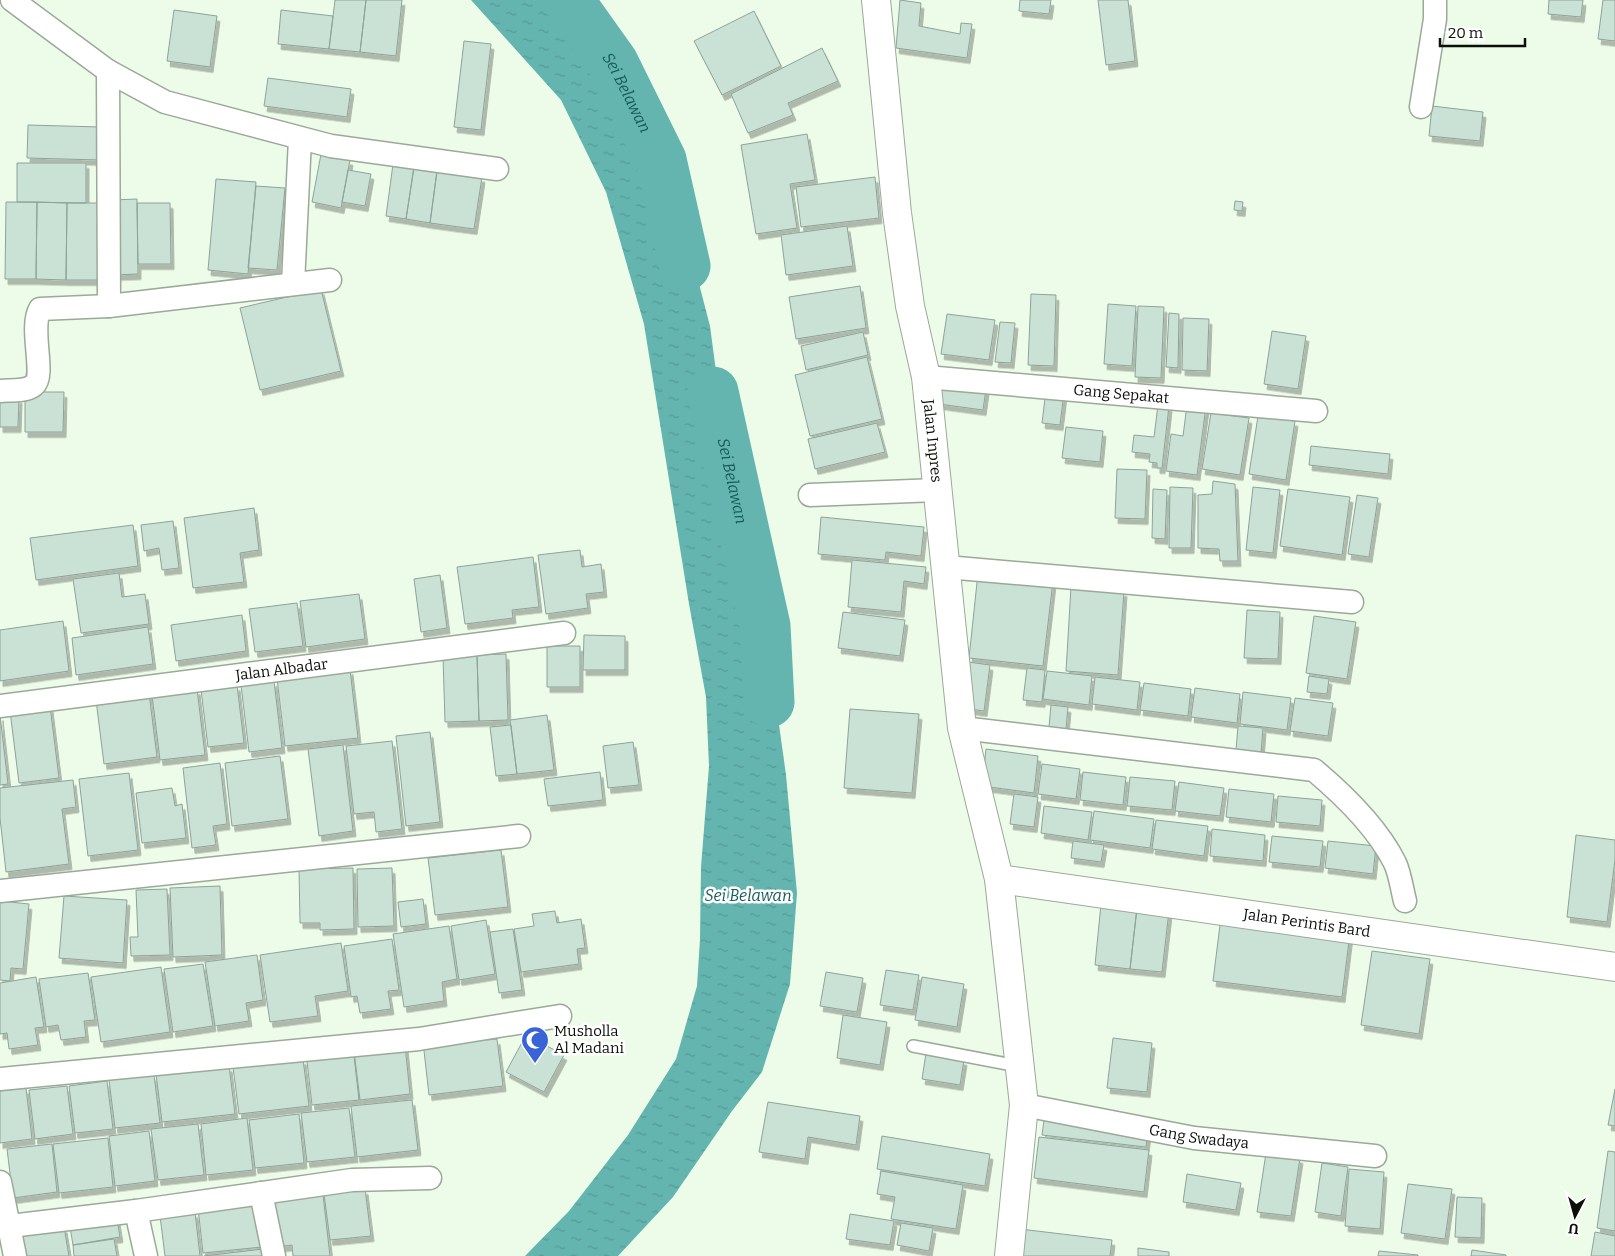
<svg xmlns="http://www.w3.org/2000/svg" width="1615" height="1256" font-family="Bitter,serif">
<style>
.water{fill:url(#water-ripples)}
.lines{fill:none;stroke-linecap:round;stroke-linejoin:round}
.river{stroke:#64b5af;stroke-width:51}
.building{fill:#cae1d6;stroke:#8da399;filter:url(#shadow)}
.service-casing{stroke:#9ba998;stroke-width:14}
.minor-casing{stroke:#9ba998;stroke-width:25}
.tertiary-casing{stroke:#9ba998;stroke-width:30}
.service{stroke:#fff;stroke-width:11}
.minor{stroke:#fff;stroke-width:22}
.tertiary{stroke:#fff;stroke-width:28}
.labels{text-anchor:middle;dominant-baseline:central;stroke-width:5;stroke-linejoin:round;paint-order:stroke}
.street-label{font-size:15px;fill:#0a0f09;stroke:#fff}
.poi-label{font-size:15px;fill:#0a0f09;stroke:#fff;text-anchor:start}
.water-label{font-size:16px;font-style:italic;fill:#165b57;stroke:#fff}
</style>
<defs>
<pattern id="water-ripples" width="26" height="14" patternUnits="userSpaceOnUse" patternTransform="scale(1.25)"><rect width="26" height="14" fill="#64b5af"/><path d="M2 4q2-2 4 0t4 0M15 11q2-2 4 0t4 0" fill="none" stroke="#559a95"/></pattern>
<filter id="shadow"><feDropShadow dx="3" dy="5.5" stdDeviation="0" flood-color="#0004"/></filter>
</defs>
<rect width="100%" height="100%" fill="#edfce9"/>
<path class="water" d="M471,0H567L601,44L640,129L686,234L710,326L730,477L742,539L767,638L786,775L797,893L790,984L762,1072L732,1111L673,1197L618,1256H525L569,1211L628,1135L676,1059L697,986L700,939L701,867L709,766L706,697L689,604L644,324L606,192L561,100Z"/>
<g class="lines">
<g class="river">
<path id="s1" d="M568,0L613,63L661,160L685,266"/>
<path id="s2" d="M713,392L765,626L769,702"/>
</g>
</g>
<path class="building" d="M335,0H366L360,52L329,49Z
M366,0H402L396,56L360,52Z
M900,0L921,3L919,26L960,34L961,23L972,24L967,58L896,48Z
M1020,0H1051L1049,14L1019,11Z
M1098,0H1128L1135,61L1106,65Z
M1549,0H1583L1581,17L1548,14Z
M1603,0H1615V41L1598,39Z
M174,10L217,16L210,67L167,61Z
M281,10L333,16L329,49L278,44Z
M754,11L781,66L722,95L694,41Z
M464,41L491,44L481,130L454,127Z
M822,48L838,81L788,103L793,115L748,133L731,94Z
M268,78L351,89L347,117L264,106Z
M1432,106L1483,112L1480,141L1429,136Z
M28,125L101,127L100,160L27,158Z
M807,134L815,180L790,184L797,228L756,234L741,145Z
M321,154L350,160L341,208L312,202Z
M17,163H86V203L17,202Z
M393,164L414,167L406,219L386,216Z
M414,167L437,171L430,223L406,219Z
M348,170L371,174L365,206L342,202Z
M437,171L482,177L474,229L430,223Z
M875,177L879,218L801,227L796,187Z
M216,179L256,182L248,274L208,270Z
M256,186L285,188L277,270L248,268Z
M137,199L138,274L113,275L112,200Z
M1235,201L1243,202L1242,211L1234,210Z
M6,202H37L36,279H5Z
M37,202L67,203L66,280L36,279Z
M67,203H99L98,280H66Z
M137,203H170L171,264H138Z
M847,226L853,266L786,275L781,235Z
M860,286L866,328L796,339L789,297Z
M321,289L341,371L260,390L240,308Z
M1031,294L1056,295L1054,366L1028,365Z
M1108,304L1136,306L1132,366L1104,364Z
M1138,306L1164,307L1161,378L1135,377Z
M1169,313L1179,314L1178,368L1166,367Z
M947,314L995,320L989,360L941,354Z
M1183,318L1209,319L1207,371L1182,370Z
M1000,322L1015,323L1011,363L995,362Z
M1272,331L1306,336L1298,389L1264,384Z
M863,332L868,355L806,370L801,346Z
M867,357L882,419L810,436L795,375Z
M942,383L986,389L983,410L939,404Z
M1046,390L1064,392L1060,425L1042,423Z
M25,392H64L63,432H25Z
M0,398H19L18,427H0Z
M1158,405L1169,406L1162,468H1157V463L1149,462L1150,454L1132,452L1134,435L1154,437Z
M1187,405L1206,406L1197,475L1166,471L1171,434L1183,436Z
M1211,413L1249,418L1240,475L1202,469Z
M1258,416L1295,421L1286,480L1249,474Z
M877,423L885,452L815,469L808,439Z
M1066,427L1103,431L1100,462L1062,458Z
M1311,446L1390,454L1388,474L1309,465Z
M1117,469L1147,470L1145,519L1115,518Z
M1213,481L1235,484L1238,561H1220L1219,549L1198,548V495L1212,494Z
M1170,487L1193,488L1191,548H1169Z
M1253,487L1280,490L1273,553L1246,550Z
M1153,489L1167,490L1165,539L1152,538Z
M1288,489L1350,497L1342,555L1280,546Z
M1357,495L1378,498L1369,557L1348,554Z
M254,508L259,550L240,553L244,582L193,588L184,518Z
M821,517L924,527L921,556L886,552L885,560L818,554Z
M173,521L179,568L162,570L159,548L144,551L141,525Z
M133,525L138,566L36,580L30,538Z
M580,550L582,567L601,564L604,592L586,594L588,608L546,614L538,555Z
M533,557L539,607L512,610L513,618L465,624L457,567Z
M852,560L926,567L924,584L904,581L901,612L848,607Z
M119,573L122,597L145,594L149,624L81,633L73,579Z
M978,573L1053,581L1043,666L969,658Z
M440,575L447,628L421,632L414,579Z
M1071,587L1124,591L1118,675L1066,671Z
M359,594L365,639L306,647L300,601Z
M297,603L303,646L255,652L249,609Z
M1247,610L1280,612L1278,659L1244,658Z
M843,612L905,620L900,656L838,648Z
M242,615L246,651L176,661L171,625Z
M1314,616L1356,622L1347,679L1306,673Z
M63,621L69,671L0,681V630Z
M148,627L153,664L76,675L72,638Z
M584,635L625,636V670H583Z
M547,646H580V687H547Z
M506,654L508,720L479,721L477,655Z
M477,655L479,721L445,722L443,657Z
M968,662L990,665L984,711L962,708Z
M1027,668L1045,670L1042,702L1023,700Z
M350,669L358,738L285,746L277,678Z
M1047,671L1092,676L1089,705L1043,699Z
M1309,676L1329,679L1327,694L1307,692Z
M1095,677L1140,682L1137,710L1092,704Z
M274,681L282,748L249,752L241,685Z
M1144,683L1191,689L1188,716L1140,710Z
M237,685L244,743L208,747L201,690Z
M1195,688L1240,694L1237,723L1191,717Z
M197,689L205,755L160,760L152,695Z
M1243,692L1291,698L1287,730L1240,724Z
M149,693L157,757L104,764L96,700Z
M1295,698L1333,703L1328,736L1290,731Z
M1051,705L1068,707L1066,729L1049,727Z
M50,706L59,778L19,783L10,711Z
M850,709L919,714L912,793L844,788Z
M0,715L8,784L0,785Z
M547,715L554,770L517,774L510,720Z
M511,725L517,774L496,776L490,727Z
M1238,726L1263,728L1261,753L1236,750Z
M430,732L440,822L406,826L396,736Z
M392,741L402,829L376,832L374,812L354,814L346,746Z
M633,742L639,785L608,788L603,746Z
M343,745L353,831L319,836L308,749Z
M986,749L1038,756L1034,793L982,786Z
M280,756L288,819L232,826L225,763Z
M220,763L227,824L213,826L216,845L192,848L183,768Z
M1042,764L1080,769L1076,799L1038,794Z
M600,772L603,800L548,806L544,779Z
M1083,772L1126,777L1123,805L1080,800Z
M129,773L138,850L88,856L79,779Z
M1130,777L1175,781L1172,810L1127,806Z
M73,780L76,807L62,809L69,864L6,872L0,818V788Z
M1179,782L1224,788L1220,816L1175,811Z
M172,788L175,806L182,804L186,838L142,843L136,793Z
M1229,789L1274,794L1271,822L1226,817Z
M1014,794L1038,797L1034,827L1010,824Z
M1278,796L1322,800L1320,826L1276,822Z
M1044,806L1092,812L1088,840L1041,833Z
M1094,811L1154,819L1150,848L1090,840Z
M1156,820L1208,826L1204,856L1152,849Z
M1212,829L1265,835L1263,861L1210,856Z
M1576,835L1615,840V860L1607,922L1567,917Z
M1272,836L1323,841L1320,867L1269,862Z
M1073,841L1104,845L1101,862L1071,858Z
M1328,841L1376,846L1373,874L1325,868Z
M501,850L508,907L435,915L428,858Z
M353,868L354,929L320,930V923H300L299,869Z
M392,868L394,926L358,927L357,869Z
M220,886L222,955L173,957L170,888Z
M167,889L170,955L131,956L130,937H138L136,890Z
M64,896L127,900L123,963L59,958Z
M423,899L426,924L401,927L398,902Z
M0,901L29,904L23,969L11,968L10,981L0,980Z
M1101,904L1137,908L1130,969L1095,965Z
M1137,908L1169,911L1162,972L1130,969Z
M555,911L557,923L581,919L585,948L577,949L579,964L521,972L514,929L534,926L532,914Z
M1221,917L1350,933L1342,997L1213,981Z
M486,920L495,974L459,980L451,926Z
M449,926L457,979L442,982L444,1001L404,1007L393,934Z
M513,929L522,990L499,993L490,932Z
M392,939L399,990L388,991L391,1009L360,1013L357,996L351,997L344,946Z
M341,943L348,991L315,996L318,1016L270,1022L260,955Z
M1372,951L1430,959L1419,1034L1361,1025Z
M257,955L263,1000L246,1003L249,1021L215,1026L205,962Z
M203,964L213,1026L173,1032L164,969Z
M161,967L170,1032L101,1042L91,977Z
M886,970L919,975L913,1010L880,1005Z
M826,972L863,978L857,1012L820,1006Z
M88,973L95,1020L84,1021L86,1037L61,1040L58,1025L46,1027L39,979Z
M36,977L44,1027L35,1028L38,1045L9,1049L7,1033L0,1034V983Z
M922,977L964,984L957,1027L915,1020Z
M843,1015L887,1022L880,1065L837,1058Z
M486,1035L487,1040L497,1039L503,1086L429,1095L423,1042Z
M526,1035L564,1055L544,1092L506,1072Z
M1113,1038L1152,1043L1147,1092L1107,1088Z
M405,1045L410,1094L360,1100L354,1051Z
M926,1053L964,1060L960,1085L922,1079Z
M354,1056L359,1100L312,1105L307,1061Z
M303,1059L309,1106L239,1114L233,1067Z
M229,1066L235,1114L162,1122L156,1074Z
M154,1075L160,1123L115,1128L109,1080Z
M107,1081L113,1129L75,1133L69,1086Z
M67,1086L73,1134L35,1139L29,1090Z
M26,1088L32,1139L0,1143V1091Z
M1615,1089V1126L1608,1125Z
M412,1100L418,1150L357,1157L351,1106Z
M768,1102L860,1116L856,1145L808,1137L805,1159L759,1152Z
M349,1108L355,1157L307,1162L301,1113Z
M299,1114L304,1163L255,1168L249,1120Z
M247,1118L253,1170L206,1175L201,1124Z
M1044,1120L1148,1132L1146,1147L1042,1135Z
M198,1124L204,1175L158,1180L151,1129Z
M149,1131L155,1181L115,1186L109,1136Z
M882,1136L990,1154L985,1186L877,1169Z
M1039,1137L1149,1150L1144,1192L1034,1178Z
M108,1138L113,1187L59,1193L53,1144Z
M52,1144L57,1192L13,1198L7,1149Z
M1608,1151L1615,1152V1231L1597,1228Z
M1266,1153L1300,1158L1291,1216L1257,1212Z
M1322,1163L1348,1167L1341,1216L1315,1212Z
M1349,1169L1384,1172L1380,1229L1345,1226Z
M881,1171L963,1185L956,1229L891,1219L895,1197L877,1194Z
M1187,1174L1241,1183L1236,1210L1183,1202Z
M1408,1184L1452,1189L1445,1239L1401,1233Z
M365,1189L371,1236L330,1240L324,1194Z
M323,1195L330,1256H293L292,1245L276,1247L271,1201Z
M1457,1197L1482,1198L1481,1238L1455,1237Z
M257,1202L262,1247L203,1253L198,1208Z
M195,1212L200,1256H165L160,1216Z
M850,1214L894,1221L890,1245L846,1239Z
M117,1219L120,1237L73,1245L70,1227Z
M901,1223L933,1228L929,1251L897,1245Z
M64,1227L69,1256H23L19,1235Z
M1020,1229L1112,1240L1110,1256H1016Z
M1595,1232L1615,1236V1256H1591Z
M114,1239L117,1256H74L73,1245Z
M1138,1248L1169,1252V1256H1138Z
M263,1249V1256H204Z
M1472,1250L1506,1255V1256H1471Z
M1379,1251L1418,1255V1256H1378Z"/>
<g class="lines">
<g class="service-casing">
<path id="service" d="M913,1046L1018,1066"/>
</g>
<g class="minor-casing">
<g id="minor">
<path d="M12,0L108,71L165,102L331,146L497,169"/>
<path d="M108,71L109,306"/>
<path d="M1421,107L1435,19V0"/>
<path d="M293,284L300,139"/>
<path id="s3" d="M926,377L1316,411"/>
<path d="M0,391C10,390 26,392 34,385C46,375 29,328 40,309L109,306L330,280"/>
<path d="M810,495L937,490"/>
<path d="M946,567L1352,602"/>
<path id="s4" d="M0,706L564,633"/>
<path d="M962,728L1314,770C1345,796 1377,827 1395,863C1400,874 1402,889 1405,901"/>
<path d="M0,891L519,836"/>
<path d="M0,1079L419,1039L560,1016"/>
<path id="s5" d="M1024,1105L1194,1138L1375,1156"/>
<path d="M0,1182L15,1256"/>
<path d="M261,1193L274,1256"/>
<path d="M136,1211L146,1256"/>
<path d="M10,1226L136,1211L352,1180L430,1178"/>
</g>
</g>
<g class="tertiary-casing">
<g id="tertiary">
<path id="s6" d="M876,0L897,213L910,306L926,377L962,728L999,879L1024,1105L1009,1256"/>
<path id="s7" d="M999,879L1615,967"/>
</g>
</g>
<use href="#service" class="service"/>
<use href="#minor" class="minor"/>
<use href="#tertiary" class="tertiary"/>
</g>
<defs>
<g id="mosque-pin" transform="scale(1.4375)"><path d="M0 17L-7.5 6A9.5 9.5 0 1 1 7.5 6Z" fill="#3964d5" stroke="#fff"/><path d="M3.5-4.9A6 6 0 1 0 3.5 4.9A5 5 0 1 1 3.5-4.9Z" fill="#fff"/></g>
</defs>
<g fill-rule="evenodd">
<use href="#mosque-pin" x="535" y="1040"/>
</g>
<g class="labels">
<g class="street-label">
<text stroke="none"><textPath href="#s3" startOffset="196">Gang Sepakat</textPath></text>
<text stroke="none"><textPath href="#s6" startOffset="445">Jalan Inpres</textPath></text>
<text stroke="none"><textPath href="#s4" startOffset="284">Jalan Albadar</textPath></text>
<text stroke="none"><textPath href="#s7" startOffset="311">Jalan Perintis Bard</textPath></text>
<text stroke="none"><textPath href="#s5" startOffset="178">Gang Swadaya</textPath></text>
</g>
<g class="poi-label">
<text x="554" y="1031">Musholla<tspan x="554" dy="17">Al Madani</tspan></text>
</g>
<g class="water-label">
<text stroke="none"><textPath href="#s1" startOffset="110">Sei Belawan</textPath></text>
<text stroke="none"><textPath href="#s2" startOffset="91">Sei Belawan</textPath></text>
<text x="748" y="895">Sei Belawan</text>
</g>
</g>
<g transform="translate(1575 1216) rotate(186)" stroke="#ffffff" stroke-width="4" paint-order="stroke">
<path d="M0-4L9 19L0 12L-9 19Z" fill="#0a0f09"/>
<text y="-8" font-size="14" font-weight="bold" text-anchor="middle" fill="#0a0f09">U</text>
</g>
<path d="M1440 38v8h85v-8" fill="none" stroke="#0a0f09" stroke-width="2.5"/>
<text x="1448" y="38" font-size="15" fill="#0a0f09" stroke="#ffffff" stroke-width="4" paint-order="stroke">20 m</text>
</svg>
